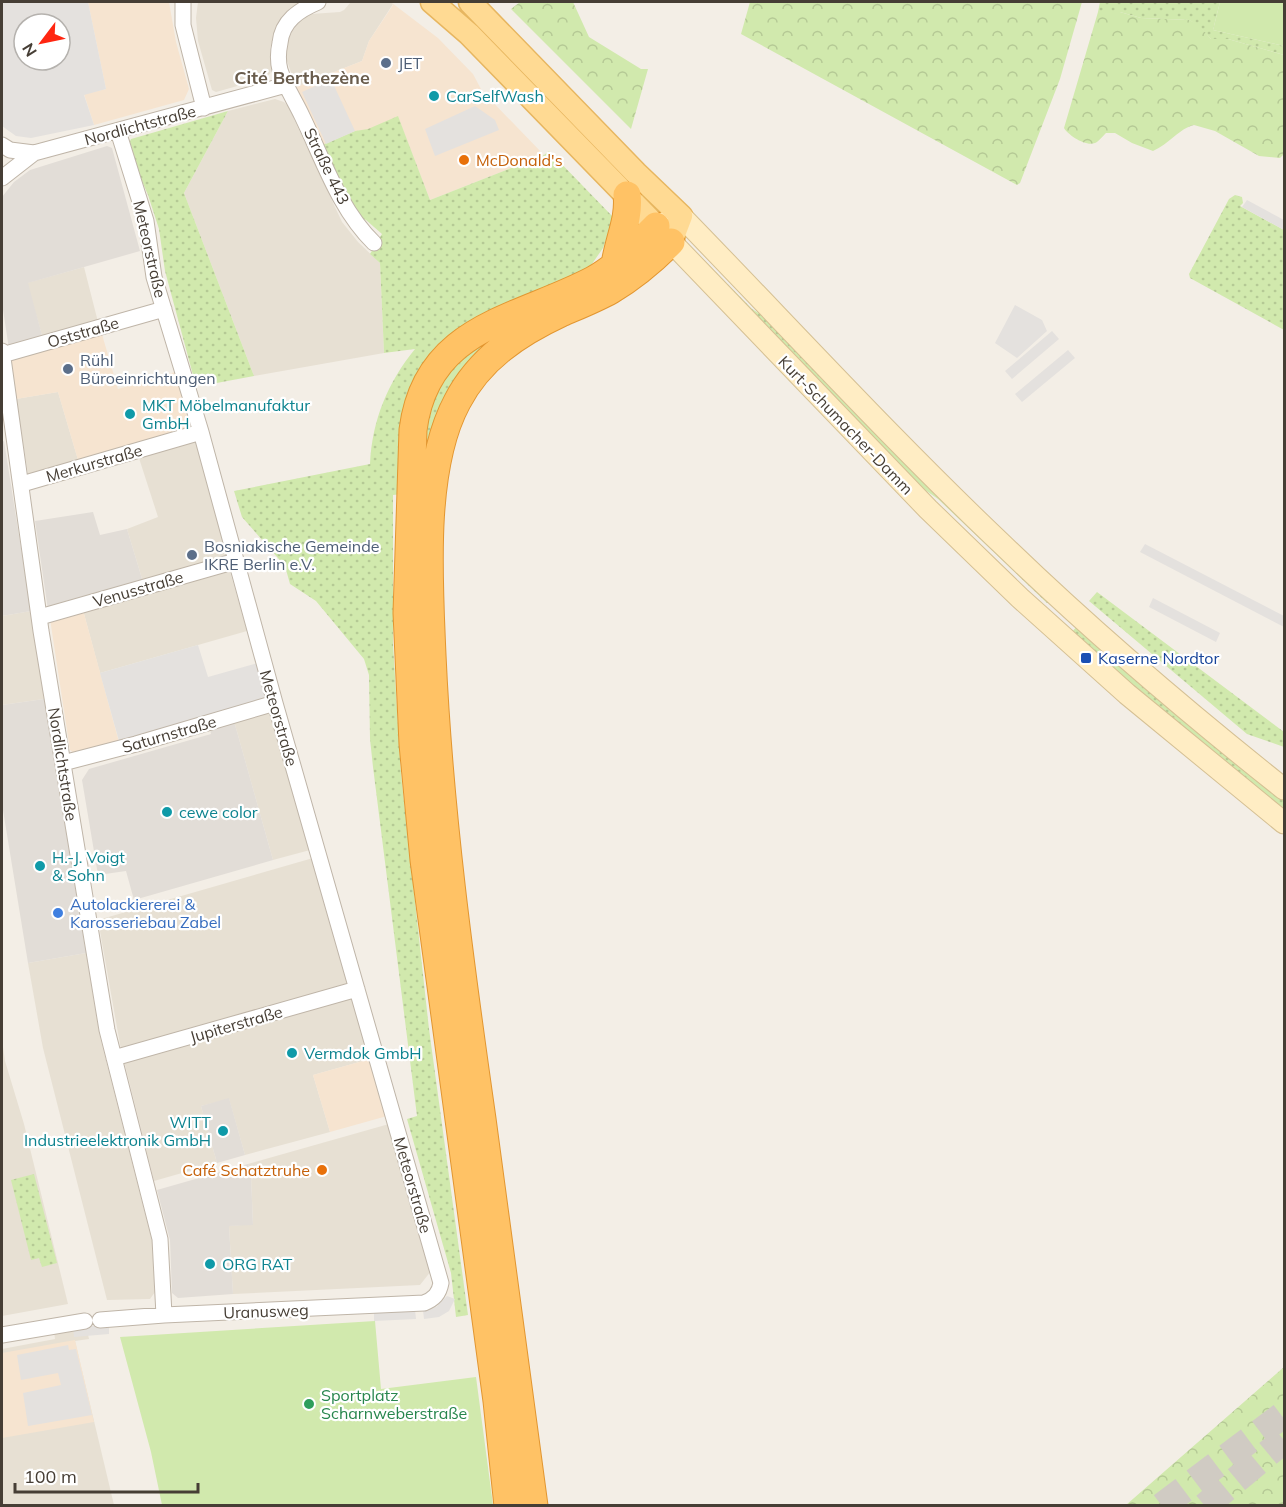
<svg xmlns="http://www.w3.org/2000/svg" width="1286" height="1507" font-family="Mulish,sans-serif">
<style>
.residential{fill:#e7e0d3}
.commercial{fill:#f6e4d0}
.industrial{fill:#e2ddd7}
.grass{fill:url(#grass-dots)}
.forest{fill:url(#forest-crowns)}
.pitch{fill:#d1e9ad}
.parking{fill:#e4e1de;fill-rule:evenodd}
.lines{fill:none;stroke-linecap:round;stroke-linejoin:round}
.motorway-tunnel{stroke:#d0cbc3;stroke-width:27;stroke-dasharray:27 14;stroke-linecap:butt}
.minor-casing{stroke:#bfb5a8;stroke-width:17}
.secondary-casing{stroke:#d5c094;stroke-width:23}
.primary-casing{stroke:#e7b660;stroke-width:25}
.motorway-casing{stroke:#e29631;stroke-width:29}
.minor{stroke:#fff;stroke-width:15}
.secondary{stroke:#ffedc4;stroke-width:21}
.primary{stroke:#ffda93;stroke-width:22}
.motorway{stroke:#ffc265;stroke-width:27}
.service-dot{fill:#5c6f8a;stroke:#fff;stroke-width:2}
.culture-dot{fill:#0f9aa8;stroke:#fff;stroke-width:2}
.food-dot{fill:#e8710a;stroke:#fff;stroke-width:2}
.transit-dot{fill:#1a4fb4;stroke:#fff;stroke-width:2}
.shop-dot{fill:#3f7fe0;stroke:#fff;stroke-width:2}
.leisure-dot{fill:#2e9e5b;stroke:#fff;stroke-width:2}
.labels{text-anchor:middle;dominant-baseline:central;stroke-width:4.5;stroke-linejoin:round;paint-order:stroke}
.service-label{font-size:16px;fill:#4e5e75;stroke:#fff;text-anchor:start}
.culture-label{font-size:16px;fill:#0d838f;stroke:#fff;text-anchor:start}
.street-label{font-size:16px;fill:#463e35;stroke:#fff}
.food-label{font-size:16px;fill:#c56008;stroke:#fff;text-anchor:start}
.transit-label{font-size:16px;fill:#164399;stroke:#fff;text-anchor:start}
.shop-label{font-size:16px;fill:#366cbe;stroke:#fff;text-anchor:start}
.leisure-label{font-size:16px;fill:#27864d;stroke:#fff;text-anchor:start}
.neighbourhood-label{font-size:18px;font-weight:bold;fill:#695c4c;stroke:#fff}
</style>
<defs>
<pattern id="grass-dots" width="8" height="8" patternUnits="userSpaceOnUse" patternTransform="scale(1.5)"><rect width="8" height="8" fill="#d1e9ad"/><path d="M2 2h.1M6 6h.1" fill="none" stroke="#b5c995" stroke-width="1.8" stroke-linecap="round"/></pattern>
<pattern id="forest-crowns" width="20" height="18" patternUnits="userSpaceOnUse" patternTransform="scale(1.5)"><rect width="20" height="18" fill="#d1e9ad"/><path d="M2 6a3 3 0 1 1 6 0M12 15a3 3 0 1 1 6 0" fill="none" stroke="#b5c995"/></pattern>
</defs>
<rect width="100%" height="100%" fill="#f3eee6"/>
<path class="residential" d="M198,2H304L280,21L275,30L270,49L272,67L270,74L259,80L216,92L212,90L198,41L196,18Z
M351,2H390L393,4L369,41L362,61L296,87L285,55L286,44L291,32L299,22L311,14L340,12L344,10Z
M275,99L284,102L288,106L342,222L358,242L380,263L384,353L254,376L184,193L228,111Z
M84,267L98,322L43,339L27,283Z
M58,392L78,460L28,474L16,399Z
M195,439L228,559L143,582L127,529L158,517L138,455Z
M229,568L247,631L100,673L83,610Z
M31,611L44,699L2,705V616Z
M266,712L273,716L310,850L273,860L234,721Z
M313,858L350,986L121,1050L98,920Z
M86,953L100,1037L152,1241L155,1292L150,1299L107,1300L43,1048L28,963Z
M352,996L370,1059L313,1075L330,1132L245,1155L229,1099L201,1106L217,1163L154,1181L124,1061Z
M2,1040L5,1061L24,1124L68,1304L2,1316Z
M389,1124L431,1271L420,1285L233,1294L229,1226L253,1224L251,1176L248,1164Z
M86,1326L89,1339L75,1341L114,1505L2,1506V1349L55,1339L54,1331Z"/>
<path class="commercial" d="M88,2H169L176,42L189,89L184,100L94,125L84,94L106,89Z
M392,3L438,38L473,74L482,91L544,155L430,200L398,117L368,130L355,131L322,145L296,87L362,61L369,41L393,5Z
M101,331L118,389L175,372L191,430L78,460L58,392L16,399L10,357Z
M83,610L119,742L75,754L70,750L50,619Z
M370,1059L387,1116L330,1132L313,1075Z
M75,1340L94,1422L2,1438V1353Z"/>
<path class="industrial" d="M107,146L112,148L140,251L28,283L43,339L9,349L2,303V197L14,182L30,170Z
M4,441L31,611L2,616V442Z
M93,512L100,535L127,529L143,582L48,610L35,521Z
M44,699L86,953L28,963L2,804V705Z
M234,721L273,860L134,900L126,871L98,875L82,780L89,769L211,734L210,729Z
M229,1098L245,1155L217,1163L201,1106Z
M248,1164L251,1176L253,1225L229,1226L233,1294L178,1298L172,1293L170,1240L157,1190Z"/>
<path class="grass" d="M1100,2H1220L1213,30L1284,46V55L1228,39H1211L1198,25L1189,20L1141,18L1120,12H1098Z
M228,111L184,193L254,376L206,385L193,375L165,271L159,229L148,195L135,165L129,144L131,139Z
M398,116L430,200L544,155L549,151L614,218L603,248L583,277L453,338L403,494L393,495V644L401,774L429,1029L468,1315L456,1317L451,1273L407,1119L417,1116L373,767L370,739L369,675L364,659L316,601L290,584L285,566L242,517L234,491L370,464C372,420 388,382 415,349L384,353L380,263L370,254L382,234L366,220L356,216L322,145L355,131L368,129Z
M1235,195L1242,197L1243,203L1240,206L1284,230V330L1190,278L1189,274L1229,199Z
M696,252L752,309L768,319L1051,603H1047L938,499L918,485L693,255Z
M499,326L423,465L418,442L439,378Z
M1097,592L1284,732V747L1247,734L1089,601Z
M1078,625L1284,798V810C1212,752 1141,694 1072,632Z
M34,1174L57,1263L42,1267L39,1258L31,1260L11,1180Z"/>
<path class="forest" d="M520,2H573L589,37L641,69H648L631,129L511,9Z
M750,2H1082L1060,79L1020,183L1017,185L741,34Z
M1098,12H1120L1141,18L1189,20L1198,24L1211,39H1228L1284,55V154L1280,158L1259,156L1215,131L1194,125C1180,128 1169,144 1153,151L1132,143L1115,133H1106C1103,136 1098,142 1095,143C1086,147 1068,135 1064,128Z
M1284,1367V1505H1126Z"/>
<path class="pitch" d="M1220,2H1284V46L1213,30Z
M375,1321L381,1389L476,1377L493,1505H162L151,1452L120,1337Z"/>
<path class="parking" d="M2,2H88L106,89L84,95L94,125L31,138L16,136L2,126ZM24,24H60V60H24Z
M331,79L355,131L326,144L302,92Z
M475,106L495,120L499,130L435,156L425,129Z
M1247,200L1284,220V230L1242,207Z
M1015,305L1042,320L1047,331L1017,358L995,343Z
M1052,331L1059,339L1012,379L1005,371Z
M1068,350L1075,358L1022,402L1015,394Z
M1145,544L1284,616V627L1140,552Z
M1153,598L1220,633L1216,642L1149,607Z
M198,645L208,677L258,663L266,693L263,700L119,741L100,673Z
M447,1296L455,1299L449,1311L439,1317L424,1319L423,1310L436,1307Z
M415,1310L416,1319L374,1321V1312Z
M109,1324V1334L74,1337L73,1328Z
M68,1345L69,1350L76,1349L92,1415L28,1426L23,1393L61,1385L58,1373L21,1380L17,1355Z"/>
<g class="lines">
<path class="motorway-tunnel" d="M1162,1506L1284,1414
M1205,1506L1284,1440"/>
<g class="minor-casing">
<path id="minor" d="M183,2V25L204,108
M318,2C299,10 282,21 280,43C278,52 278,62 280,70C285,86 295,101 302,116C323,159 339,209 374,243
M2,145L10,150L34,153
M2,178L34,153L286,85
M2,351L41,631L107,1030L160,1239L164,1315
M2,355L164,309
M22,484L201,432
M40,617L236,561
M63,763L136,744L275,703
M114,1058L357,989
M100,1320L164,1315L424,1303C434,1299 439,1294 441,1283L275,703L201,432L154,277L146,221L118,131
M2,1335L85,1321"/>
</g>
<g class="secondary-casing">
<path id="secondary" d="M1284,789C1187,712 1093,632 1004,546C892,440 788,326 681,216L656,226L928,509L1020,598L1127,694L1284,823"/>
</g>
<g class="primary-casing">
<path id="primary" d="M432,2L469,34L656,226
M470,2L636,173L681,216L671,242"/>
</g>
<g class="motorway-casing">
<path id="motorway" d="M615,265C618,241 630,219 627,195
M508,1506L497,1401L424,860L413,744L407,613L413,430C426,326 517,320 593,280C617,267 637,245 656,226
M534,1506C517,1377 499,1248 482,1119C460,965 439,811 432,655C429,581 421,469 457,402C479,359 518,333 561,313C577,306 595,299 611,290C633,277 653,260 671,242"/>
</g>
<use href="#minor" class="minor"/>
<use href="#secondary" class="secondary"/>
<use href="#primary" class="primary"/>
<use href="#motorway" class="motorway"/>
</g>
<g class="service-dot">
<circle cx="386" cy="63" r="6"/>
<circle cx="68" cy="369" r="6"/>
<circle cx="192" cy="555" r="6"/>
</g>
<g class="culture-dot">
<circle cx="434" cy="96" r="6"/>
<circle cx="130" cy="414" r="6"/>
<circle cx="167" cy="812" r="6"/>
<circle cx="40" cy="866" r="6"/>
<circle cx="292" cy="1053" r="6"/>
<circle cx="223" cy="1131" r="6"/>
<circle cx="210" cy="1264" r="6"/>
</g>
<g class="food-dot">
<circle cx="464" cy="160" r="6"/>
<circle cx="322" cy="1170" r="6"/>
</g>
<rect class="transit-dot" x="1080" y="652" width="12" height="12" rx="3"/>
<circle class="shop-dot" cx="58" cy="913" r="6"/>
<circle class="leisure-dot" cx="309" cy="1404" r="6"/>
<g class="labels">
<g class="service-label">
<text x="398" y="63">JET</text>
<text x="80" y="360">Rühl<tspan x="80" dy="18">Büroeinrichtungen</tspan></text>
<text x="204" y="546">Bosniakische Gemeinde<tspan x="204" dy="18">IKRE Berlin e.V.</tspan></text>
</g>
<g class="culture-label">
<text x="446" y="96">CarSelfWash</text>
<text x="142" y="405">MKT Möbelmanufaktur<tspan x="142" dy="18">GmbH</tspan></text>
<text x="179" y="812">cewe color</text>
<text x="52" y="857">H.-J. Voigt<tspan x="52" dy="18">&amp; Sohn</tspan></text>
<text x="304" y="1053">Vermdok GmbH</text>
<text x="211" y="1122" text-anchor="end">WITT<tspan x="211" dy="18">Industrieelektronik GmbH</tspan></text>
<text x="222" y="1264">ORG RAT</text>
</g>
<g class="street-label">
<text transform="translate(140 125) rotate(-15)">Nordlichtstraße</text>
<text transform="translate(327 166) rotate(64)">Straße 443</text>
<text transform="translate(150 249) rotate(77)">Meteorstraße</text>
<text transform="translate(83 332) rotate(-16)">Oststraße</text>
<text transform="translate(846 425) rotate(46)">Kurt-Schumacher-Damm</text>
<text transform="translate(94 463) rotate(-16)">Merkurstraße</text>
<text transform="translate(138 589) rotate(-16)">Venusstraße</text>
<text transform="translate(279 718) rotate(74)">Meteorstraße</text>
<text transform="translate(169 734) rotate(-16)">Saturnstraße</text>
<text transform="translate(63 764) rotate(81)">Nordlichtstraße</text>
<text transform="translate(236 1024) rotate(-16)">Jupiterstraße</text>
<text transform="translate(413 1185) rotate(74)">Meteorstraße</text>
<text transform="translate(266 1311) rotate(-2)">Uranusweg</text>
</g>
<g class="food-label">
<text x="476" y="160">McDonald's</text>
<text x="310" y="1170" text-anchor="end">Café Schatztruhe</text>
</g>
<g class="transit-label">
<text x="1098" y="658">Kaserne Nordtor</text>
</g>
<g class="shop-label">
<text x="70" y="904">Autolackiererei &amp;<tspan x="70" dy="18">Karosseriebau Zabel</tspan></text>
</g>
<g class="leisure-label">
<text x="321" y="1395">Sportplatz<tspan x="321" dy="18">Scharnweberstraße</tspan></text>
</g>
<g class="neighbourhood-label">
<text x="302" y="77">Cité Berthezène</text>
</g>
</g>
<rect width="1286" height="1507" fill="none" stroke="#463e35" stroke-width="6"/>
<g transform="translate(42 42) rotate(238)"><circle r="28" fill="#ffffff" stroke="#b5b2ae" stroke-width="1.5"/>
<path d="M0-4.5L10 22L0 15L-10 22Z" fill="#ff2611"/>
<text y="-9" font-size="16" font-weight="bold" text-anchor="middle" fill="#463e35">N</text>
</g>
<path d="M15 1483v9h183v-9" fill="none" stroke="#463e35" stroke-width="3"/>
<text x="24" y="1483" font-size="18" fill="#463e35" stroke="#ffffff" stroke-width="4.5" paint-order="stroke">100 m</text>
</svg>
